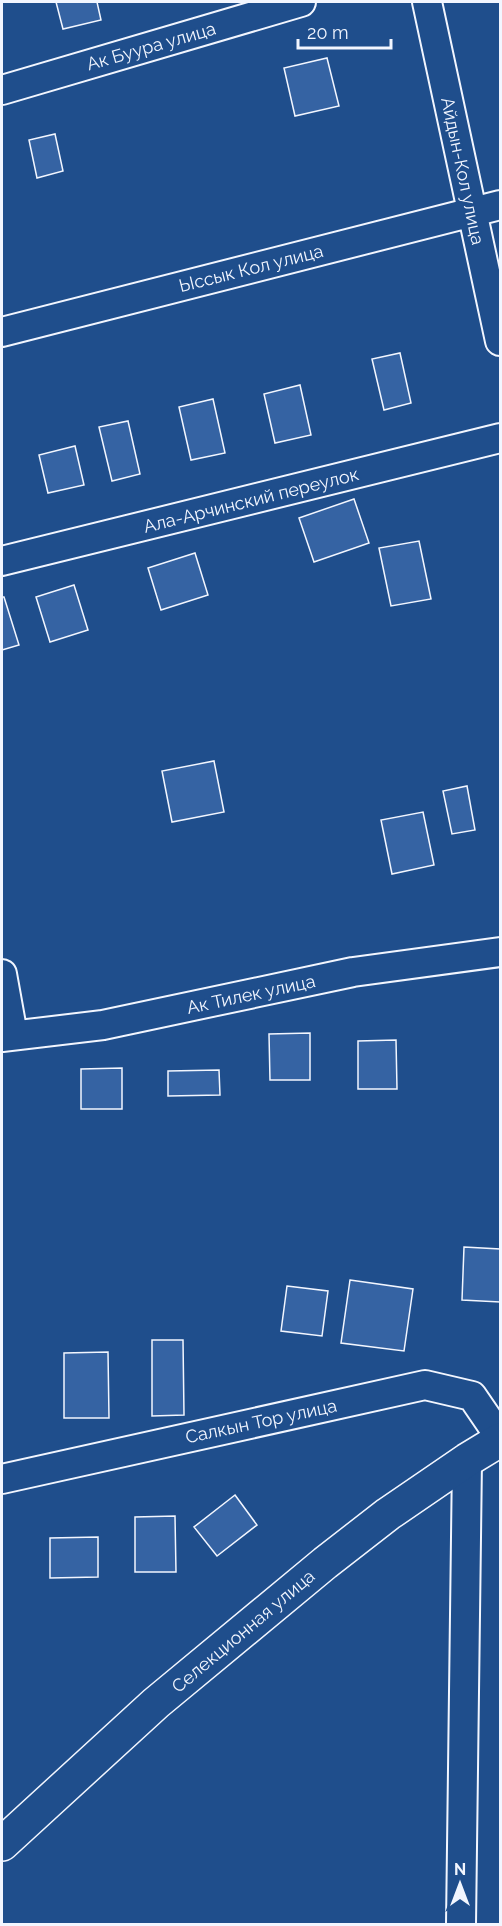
<svg xmlns="http://www.w3.org/2000/svg" width="502" height="1926" font-family="Raleway,sans-serif">
<style>
.building{fill:#3563a3;stroke:#f2f6ff;stroke-width:1.5}
.lines{fill:none;stroke-linecap:round;stroke-linejoin:round}
.minor-casing{stroke:#f2f6ff;stroke-width:32}
.tertiary-casing{stroke:#f2f6ff;stroke-width:36}
.minor{stroke:#1f4e8c;stroke-width:28}
.tertiary{stroke:#1f4e8c;stroke-width:33}
.labels{text-anchor:middle;dominant-baseline:central;stroke-width:4.5;stroke-linejoin:round;paint-order:stroke}
.street-label{font-size:18px;fill:#f2f6ff;stroke:#1f4e8c}
</style>
<rect width="100%" height="100%" fill="#1f4e8c"/>
<path class="building" d="M56,2H97L101,20L63,29Z
M327,58L339,106L295,116L284,68Z
M55,134L63,171L37,178L29,140Z
M400,353L411,403L384,410L372,359Z
M300,385L311,435L275,443L264,394Z
M213,399L225,453L191,460L179,407Z
M128,421L140,474L112,481L99,427Z
M75,446L84,485L48,493L39,455Z
M354,499L369,543L314,562L299,518Z
M419,541L431,599L391,606L379,548Z
M195,553L208,595L161,610L148,568Z
M74,585L88,630L50,642L36,597Z
M2,597H4L19,645L2,650Z
M214,761L224,812L172,822L162,771Z
M467,786L475,830L452,834L443,791Z
M423,812L434,865L392,874L381,820Z
M310,1033V1080H270L269,1034Z
M396,1040L397,1089H358V1041Z
M122,1068V1109H81V1069Z
M219,1070L220,1095L168,1096V1071Z
M464,1247L500,1249V1302L462,1300Z
M350,1280L413,1289L404,1351L341,1343Z
M287,1286L328,1291L322,1336L281,1331Z
M152,1340H183L184,1415L152,1416Z
M108,1352L109,1418H64V1353Z
M235,1495L257,1525L217,1556L194,1527Z
M175,1516L176,1572H135V1517Z
M98,1537V1577L50,1578V1538Z"/>
<g class="lines">
<g class="minor-casing">
<path id="minor" d="M427,2L500,341
M2,90L301,2
M2,332L500,205
M2,561L500,438
M2,974L13,1035
M2,1037L103,1025L353,972L500,952
M2,1479L425,1385L472,1396L500,1437
M461,1924L467,1460"/>
</g>
<g class="tertiary-casing">
<path id="tertiary" d="M2,1844L156,1703L325,1563L388,1514L467,1460L500,1440"/>
</g>
<use href="#minor" class="minor"/>
<use href="#tertiary" class="tertiary"/>
</g>
<g class="labels">
<g class="street-label">
<text transform="translate(151 46) rotate(-16)">Ак Буура улица</text>
<text transform="translate(463 171) rotate(78)">Айдын-Кол улица</text>
<text transform="translate(251 268) rotate(-14)">Ыссык Кол улица</text>
<text transform="translate(251 500) rotate(-14)">Ала-Арчинский переулок</text>
<text transform="translate(251 994) rotate(-12)">Ак Тилек улица</text>
<text transform="translate(261 1421) rotate(-12)">Салкын Тор улица</text>
<text transform="translate(243 1631) rotate(-40)">Селекционная улица</text>
</g>
</g>
<rect width="502" height="1926" fill="none" stroke="#f2f6ff" stroke-width="6"/>
<g transform="translate(460 1884)" stroke="#1f4e8c" stroke-width="4.5" paint-order="stroke">
<path d="M0-4.5L10 22L0 15L-10 22Z" fill="#f2f6ff"/>
<text y="-9" font-size="16" font-weight="bold" text-anchor="middle" fill="#f2f6ff">N</text>
</g>
<path d="M298 39v9h93v-9" fill="none" stroke="#f2f6ff" stroke-width="3"/>
<text x="307" y="39" font-size="18" fill="#f2f6ff" stroke="#1f4e8c" stroke-width="4.5" paint-order="stroke">20 m</text>
</svg>
